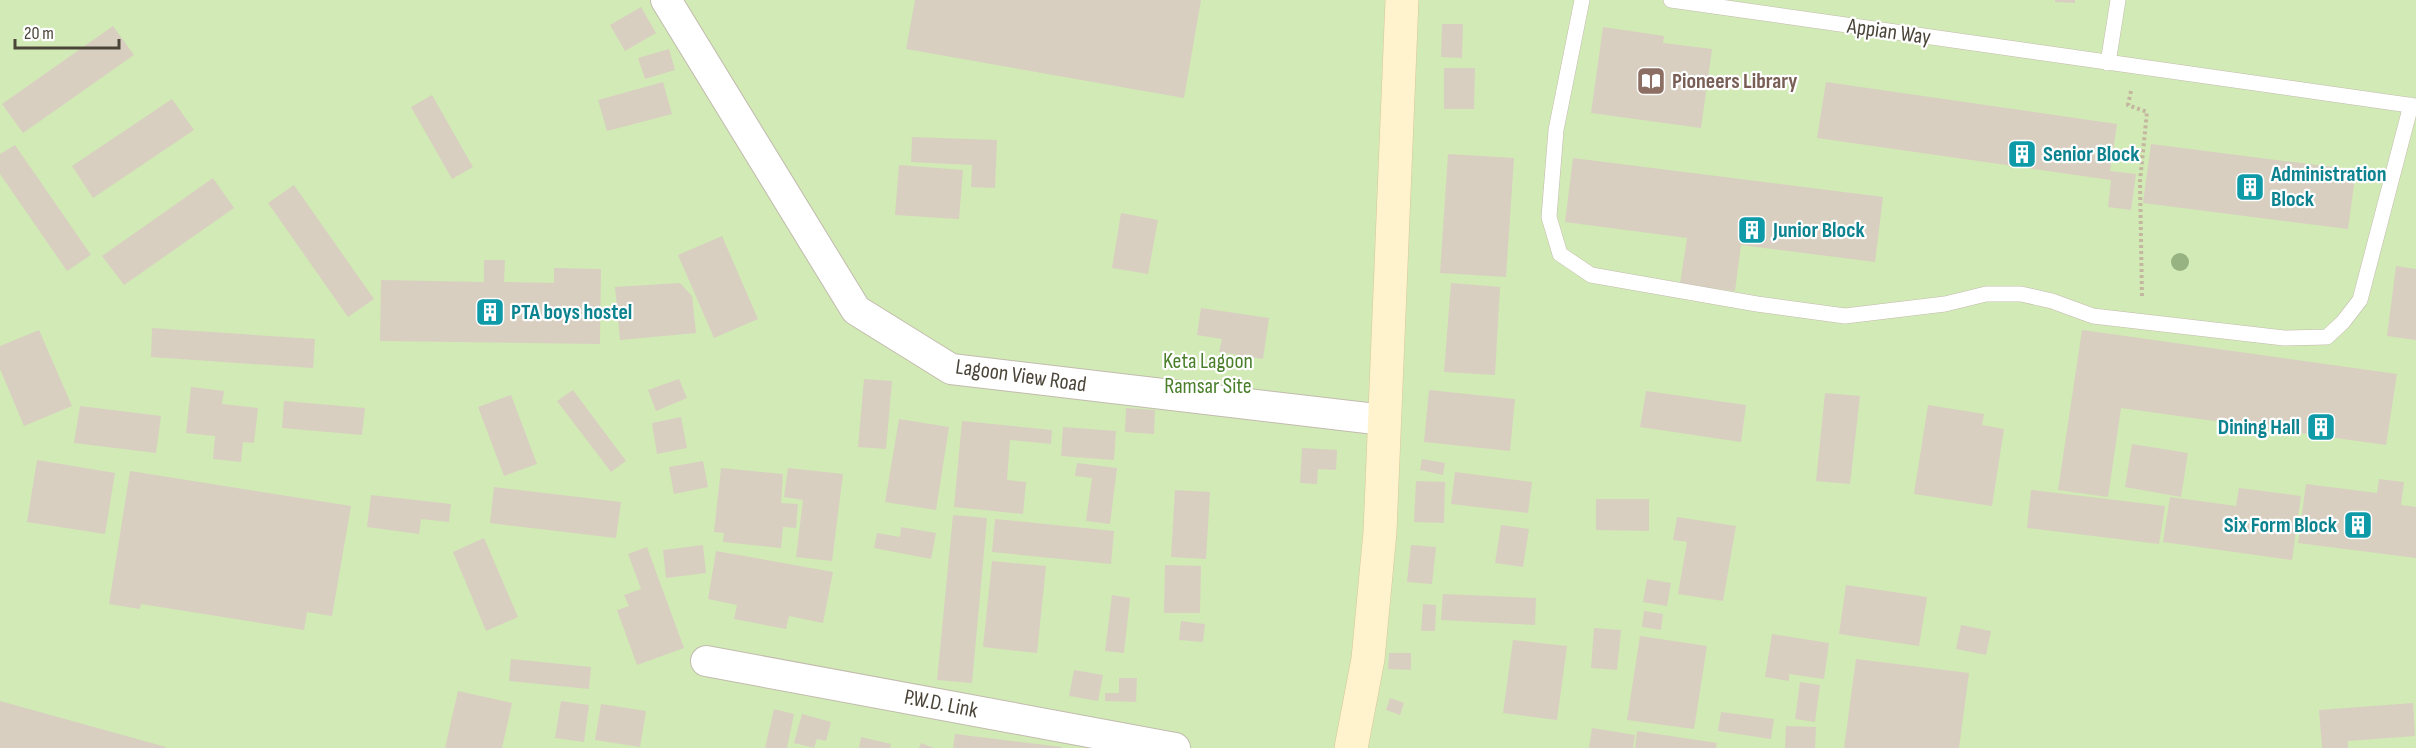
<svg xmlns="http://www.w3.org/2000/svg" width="2416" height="748" font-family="'Sofia Sans Condensed',sans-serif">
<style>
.green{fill:#d2eab5}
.building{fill:#d8cfc1}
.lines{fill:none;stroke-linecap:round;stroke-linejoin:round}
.lane-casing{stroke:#c2bbae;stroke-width:16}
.street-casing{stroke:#c2bbae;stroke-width:32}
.secondary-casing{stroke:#d6c79b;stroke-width:34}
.path{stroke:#c4b79f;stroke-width:4;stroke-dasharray:3 3;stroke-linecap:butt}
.lane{stroke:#fff;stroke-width:15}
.street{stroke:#fff;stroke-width:30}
.secondary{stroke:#fff3cd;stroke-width:33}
.tree{fill:#97b381}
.labels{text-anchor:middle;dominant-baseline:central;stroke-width:4.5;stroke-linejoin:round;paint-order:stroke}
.street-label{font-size:22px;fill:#4b4439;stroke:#fff}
.education-label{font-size:22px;font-weight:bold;fill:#785e54;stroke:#fff;text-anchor:start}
.culture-label{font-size:22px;font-weight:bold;fill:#0d838f;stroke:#fff;text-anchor:start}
.park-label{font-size:22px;fill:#4a7f2a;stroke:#fff}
</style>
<rect width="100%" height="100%" fill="#f6f3ec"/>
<path class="green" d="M0,0H2416V748H0Z"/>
<path class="building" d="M915,0H1201L1184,98L906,49Z
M2055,0H2075V3L2055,2Z
M641,7L656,33L625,51L610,25Z
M1442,24H1463L1462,58L1441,57Z
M113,26L134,55L23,133L2,104Z
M1603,27L1664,36L1663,43L1712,49L1701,128L1591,113Z
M669,49L675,70L645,79L638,58Z
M1444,68H1475L1474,109H1444Z
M663,82L672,114L607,131L598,100Z
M1826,82L2117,124L2110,171L2136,174L2131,210L2108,207L2111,180L1817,138Z
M432,95L473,167L452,179L411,107Z
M172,99L194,130L93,198L72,166Z
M912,137L997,140L995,188L971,187L972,165L911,162Z
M2151,144L2356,170L2348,229L2143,203Z
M15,145L91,255L67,271L0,174V154Z
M1448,154L1514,158L1506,277L1440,273Z
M1573,158L1883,197L1875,262L1741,245L1735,291L1680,284L1687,238L1565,222Z
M899,165L963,170L959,219L895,215Z
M213,178L234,208L124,285L102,256Z
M294,185L374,299L348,317L268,203Z
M1121,213L1158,220L1148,274L1112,268Z
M722,236L758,319L714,338L678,255Z
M484,260H505L504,282L554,283V268L601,269L600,344L380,341L381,280L484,282Z
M2396,266L2416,269V340L2387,336Z
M680,283L692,296L696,333L620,340L615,287Z
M1451,283L1500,287L1495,375L1444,372Z
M1201,308L1269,318L1263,359L1219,352L1222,339L1197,335Z
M152,328L315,339L313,368L151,357Z
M39,330L72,406L24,426L0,369V346Z
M2082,330L2397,374L2386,445L2121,408L2108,497L2058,490Z
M679,379L687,398L656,411L648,390Z
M864,379L892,381L886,449L858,447Z
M191,387L224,391L222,404L258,408L254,443L243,442L241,462L213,459L215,436L186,433Z
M573,390L626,461L611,472L557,401Z
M1429,390L1515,399L1510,451L1424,442Z
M1646,391L1746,405L1741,442L1640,427Z
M1825,393L1860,396L1850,484L1816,481Z
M511,395L537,464L504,476L478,407Z
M284,401L365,408L362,435L282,428Z
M1928,405L1984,414L1982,425L2004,429L1992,506L1914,494Z
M80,406L161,416L156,453L74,443Z
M1126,408L1155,410L1154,434L1125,432Z
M681,417L687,448L657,454L652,423Z
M899,419L949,427L936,510L885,502Z
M962,421L1052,430L1051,444L1010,440L1007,480L1026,482L1023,514L954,507Z
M1063,427L1116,431L1114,460L1061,456Z
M2132,444L2188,453L2181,497L2125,487Z
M1302,448L1337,450L1336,470L1318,469L1317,484L1300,483Z
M1422,459L1445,463L1443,475L1420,470Z
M37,460L115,473L105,534L27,522Z
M703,461L708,487L674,494L669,467Z
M1077,463L1117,468L1110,524L1086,521L1092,478L1075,476Z
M721,468L783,474L781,503L798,504L796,528L783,527L781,548L723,542L724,533L714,532Z
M788,468L843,474L832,561L796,557L803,500L784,497Z
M130,471L351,506L332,616L307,612L304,630L141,604L140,609L109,604Z
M1455,472L1532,482L1528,513L1451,504Z
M2379,479L2404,482L2401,505L2416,507V558L2298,543L2306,484L2377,493Z
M1416,481L1445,482L1444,523L1414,522Z
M494,487L621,502L616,538L490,523Z
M2239,488L2301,496L2292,560L2163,542L2170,497L2236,506Z
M1175,490L1210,492L1206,559L1171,557Z
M2031,490L2165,506L2159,544L2027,528Z
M371,495L451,504L449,522L421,519L419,534L367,527Z
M1596,499H1649V531L1596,530Z
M953,515L987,518L972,683L937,680Z
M1677,517L1736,526L1723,601L1678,594L1687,542L1673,540Z
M995,519L1114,531L1111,564L992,552Z
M1501,525L1529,529L1523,567L1495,563Z
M901,527L936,533L931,559L874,548L877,533L900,537Z
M484,538L518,617L486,631L453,552Z
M703,545L706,573L666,578L663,550Z
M1411,545L1436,547L1432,584L1407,582Z
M647,547L684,648L637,665L617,610L629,606L624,595L641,589L628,554Z
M716,551L833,572L823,623L789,616L786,629L734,619L737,605L708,599Z
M992,561L1046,566L1037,653L983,647Z
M1165,565L1201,566L1200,613H1164Z
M1647,579L1671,583L1667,606L1643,602Z
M1846,585L1927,597L1919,646L1839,634Z
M1443,594L1536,598L1535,625L1441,620Z
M1112,595L1130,598L1124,653L1105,651Z
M1423,604L1436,605L1435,631H1421Z
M1644,611L1663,614L1661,630L1642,627Z
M1181,621L1205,624L1203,642L1179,640Z
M1961,625L1991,631L1986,655L1956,649Z
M1594,628L1621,630L1617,670L1591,668Z
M1772,634L1829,643L1824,679L1789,674V681L1765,677Z
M1640,636L1707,646L1694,729L1627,720Z
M1513,640L1567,646L1557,720L1503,713Z
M1389,653H1411V670L1388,669Z
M511,659L591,667L589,689L509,681Z
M1856,659L1969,673L1959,748H1844Z
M1074,670L1103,675L1098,701L1069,696Z
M1119,678H1137L1136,702L1105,701V693H1119Z
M1800,682L1820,685L1815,722L1795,719Z
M458,691L512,703L502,748H445Z
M1390,698L1404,703L1400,715L1386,710Z
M0,701L166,747V748H0Z
M561,701L589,705L584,742L555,738Z
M2413,703L2415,736L2348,741V748H2322L2319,710Z
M601,704L646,711L640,747L595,740Z
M774,709L794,714L787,748H765Z
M1721,712L1774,719L1771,739L1718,731Z
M802,714L831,722L826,741L817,739L814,748L794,743Z
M1786,726L1816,727L1815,748H1785Z
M1592,728L1635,735L1633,748H1589Z
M1637,731L1717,743L1716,748H1635Z
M955,734L1062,747V748H953Z
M861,737L891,744L890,748H859Z
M921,743L934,748H919Z"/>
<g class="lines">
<g class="lane-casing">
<path id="lane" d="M1582,0L1556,130L1549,217L1560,254L1591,275L1757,304L1845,316L1945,304L1986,294H2021L2052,301L2093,316L2284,338L2327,337L2343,322L2360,300L2411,105
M1671,0L2416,106
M2108,63L2118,0"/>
</g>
<g class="street-casing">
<path id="street" d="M666,0L856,310L951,369L1384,420
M706,661L1175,748"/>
</g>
<g class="secondary-casing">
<path id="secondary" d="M1351,748L1368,659L1380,532L1402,0"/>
</g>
<path class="path" d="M2131,91L2128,105L2147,112L2140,181L2142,298"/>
<use href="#lane" class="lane"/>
<use href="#street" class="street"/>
<use href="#secondary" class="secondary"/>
</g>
<circle class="tree" cx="2180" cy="262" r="9"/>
<defs>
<g id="library-square" transform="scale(1.5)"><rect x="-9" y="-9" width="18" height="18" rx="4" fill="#8d6e63" stroke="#fff"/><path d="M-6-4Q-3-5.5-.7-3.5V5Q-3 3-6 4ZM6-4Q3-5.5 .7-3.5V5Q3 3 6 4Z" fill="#fff"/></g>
<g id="building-square" transform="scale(1.5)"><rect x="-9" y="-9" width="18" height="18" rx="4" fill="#0f9aa8" stroke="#fff"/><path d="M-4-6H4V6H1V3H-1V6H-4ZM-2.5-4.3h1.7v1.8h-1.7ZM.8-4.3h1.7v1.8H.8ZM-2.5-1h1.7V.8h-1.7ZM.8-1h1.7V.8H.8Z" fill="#fff"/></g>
</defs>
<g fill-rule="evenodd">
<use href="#library-square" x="1651" y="81"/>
<use href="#building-square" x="2022" y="154"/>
<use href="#building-square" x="2250" y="187"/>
<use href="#building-square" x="1752" y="230"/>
<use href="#building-square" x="490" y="312"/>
<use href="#building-square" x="2321" y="427"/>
<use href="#building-square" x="2358" y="525"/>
</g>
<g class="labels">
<g class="street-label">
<text transform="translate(1889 32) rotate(8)">Appian Way</text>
<text transform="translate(1021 376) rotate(8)">Lagoon View Road</text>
<text transform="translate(941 704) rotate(11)">P.W.D. Link</text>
</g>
<g class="education-label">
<text x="1672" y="81">Pioneers Library</text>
</g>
<g class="culture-label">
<text x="2043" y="154">Senior Block</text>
<text x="2271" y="174">Administration<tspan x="2271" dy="25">Block</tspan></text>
<text x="1773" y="230">Junior Block</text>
<text x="511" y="312">PTA boys hostel</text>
<text x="2300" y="427" text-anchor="end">Dining Hall</text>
<text x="2337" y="525" text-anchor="end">Six Form Block</text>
</g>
<g class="park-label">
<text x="1208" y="361">Keta Lagoon<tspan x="1208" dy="25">Ramsar Site</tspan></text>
</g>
</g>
<path d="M15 39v9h104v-9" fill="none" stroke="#4b4439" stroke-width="3"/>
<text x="24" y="39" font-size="18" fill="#4b4439" stroke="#ffffff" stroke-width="4.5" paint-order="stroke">20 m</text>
</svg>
